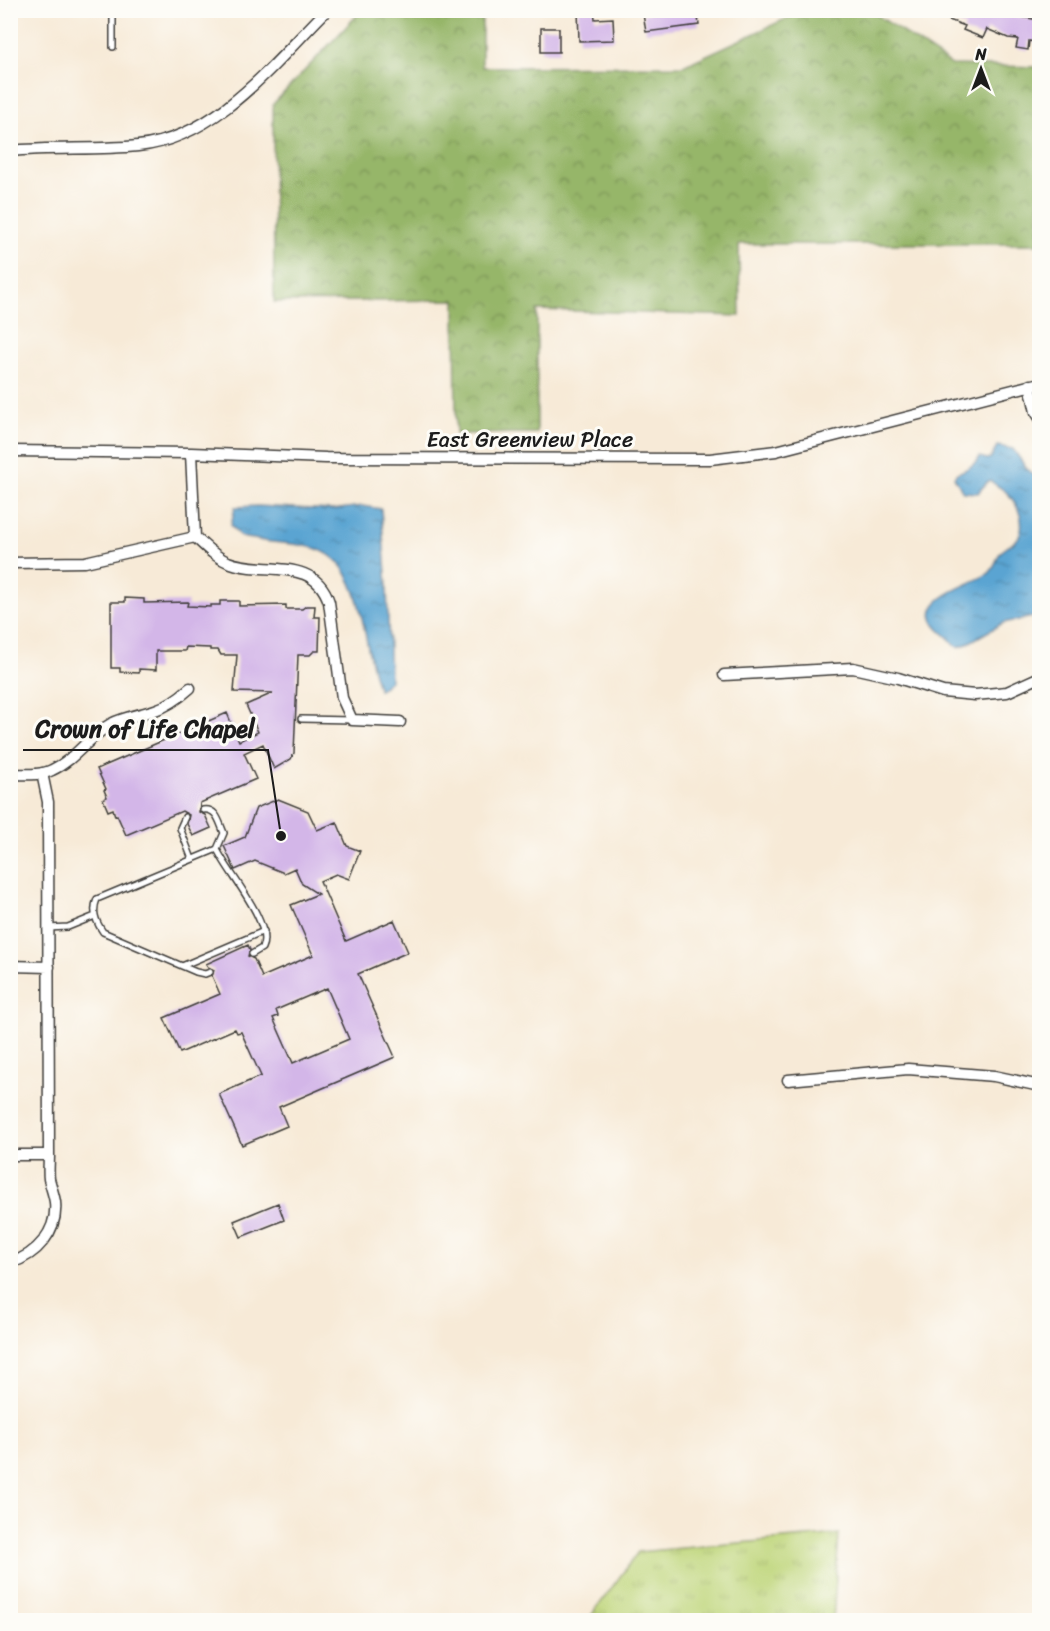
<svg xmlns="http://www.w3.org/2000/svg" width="1050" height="1631" font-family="Sriracha,sans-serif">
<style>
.grass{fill:url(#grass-tufts);stroke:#6d784a;stroke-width:1.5}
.forest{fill:url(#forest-crowns);stroke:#596942;stroke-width:1.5}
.water{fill:url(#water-ripples);stroke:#3b6077;stroke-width:1.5}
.building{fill:#d3b6e8;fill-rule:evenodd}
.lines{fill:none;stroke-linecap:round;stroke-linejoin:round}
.lane-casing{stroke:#3d3b38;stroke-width:8}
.street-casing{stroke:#3d3b38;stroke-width:13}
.lane{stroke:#fff;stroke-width:5}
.street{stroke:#fff;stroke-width:10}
.labels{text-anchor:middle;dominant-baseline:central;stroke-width:6;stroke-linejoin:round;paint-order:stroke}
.street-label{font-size:22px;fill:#1c1c1c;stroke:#fdfcf7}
.leader{fill:none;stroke:#1c1c1c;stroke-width:2}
.callout-dot{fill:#1c1c1c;stroke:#fdfcf7;stroke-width:2}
.callout-label{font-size:24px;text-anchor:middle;font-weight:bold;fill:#1c1c1c;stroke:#fdfcf7;stroke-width:6;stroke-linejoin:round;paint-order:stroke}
</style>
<defs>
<pattern id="grass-tufts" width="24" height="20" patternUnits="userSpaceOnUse" patternTransform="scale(1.5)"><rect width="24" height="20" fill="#bed579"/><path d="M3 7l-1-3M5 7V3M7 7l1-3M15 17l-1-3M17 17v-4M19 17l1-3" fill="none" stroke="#a3b668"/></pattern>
<pattern id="forest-crowns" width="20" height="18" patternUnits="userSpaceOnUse" patternTransform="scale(1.5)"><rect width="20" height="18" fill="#96b669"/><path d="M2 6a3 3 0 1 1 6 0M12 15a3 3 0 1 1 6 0" fill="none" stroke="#7a9356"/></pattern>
<pattern id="water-ripples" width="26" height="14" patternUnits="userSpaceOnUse" patternTransform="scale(1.5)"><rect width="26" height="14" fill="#5aa4d2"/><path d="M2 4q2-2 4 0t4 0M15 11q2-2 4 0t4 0" fill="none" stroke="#4a85aa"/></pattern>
</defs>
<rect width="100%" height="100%" fill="#fdfcf7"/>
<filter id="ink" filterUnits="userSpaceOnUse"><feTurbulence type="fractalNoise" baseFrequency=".0167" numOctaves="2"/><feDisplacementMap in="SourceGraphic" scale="12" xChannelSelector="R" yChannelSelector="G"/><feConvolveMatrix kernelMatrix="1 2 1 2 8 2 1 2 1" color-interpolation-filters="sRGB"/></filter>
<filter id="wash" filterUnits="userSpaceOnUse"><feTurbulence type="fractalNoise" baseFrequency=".008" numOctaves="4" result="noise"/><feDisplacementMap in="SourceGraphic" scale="24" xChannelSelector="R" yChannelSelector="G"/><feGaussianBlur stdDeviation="1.35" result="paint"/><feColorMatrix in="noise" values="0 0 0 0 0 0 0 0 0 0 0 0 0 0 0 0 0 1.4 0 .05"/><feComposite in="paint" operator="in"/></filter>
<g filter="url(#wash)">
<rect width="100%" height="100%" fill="#f7ead7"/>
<path class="grass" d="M839,1534L833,1620H588L638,1552Z"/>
<path class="forest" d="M361,11H482V67L683,66L805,10L871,11L952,65L1039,67V244H739L740,316L537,310V433L456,434L455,300L274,302L273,104Z"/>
<path class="water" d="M997,446L1013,449L1027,469L1039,480V616L1003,623L963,646L958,647C953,643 949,638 944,634C904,601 970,586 989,573C995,568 996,559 1000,553C1005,547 1013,545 1018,538C1026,525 1019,507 1010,496C1006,490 997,486 992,482L988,481L978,493L963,492L954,477L957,473C967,470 974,466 980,457L987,459L991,458Z
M258,506L332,510L362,506L381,509L387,585L390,681L379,690C364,651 366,601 342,567C322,540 287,546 258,540C252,538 245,539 240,536C237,533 234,529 231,525L235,507Z"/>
<g id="blocks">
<path class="building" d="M578,10H594L595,19L613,18L614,40L579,41Z
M668,10H697L699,25L646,32L643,14Z
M953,10H1002L1001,14L1040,20V43L1029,41L1028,50L1016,48L1018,39L1008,38L987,29L983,38L963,30L965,26L949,20Z
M541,28H559V52H541Z
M125,598L144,599V603L188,602L187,606L211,607V605H220V601H239V606L286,605V609H302L306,606H315L314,617H320L319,651H314L310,655H298L294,753L291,759L274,769L263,744L244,753L256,779L200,803L199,812L205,815L211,828L193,836L187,824L189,815L182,811L126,835L117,815L115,816L113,809L108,811L103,799L107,797L104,790L106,789L97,769L227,713L239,741L258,732L246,705L273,693L234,692L237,655H221L218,650H210V648L186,647L185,651H156V670L139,669V673L120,672V668H111V602H125Z
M278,799L308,811L317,830L337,822L347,846L360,851L349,879L336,874L320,881L346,941L394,920L408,952L358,974L395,1057L279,1107L287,1126L242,1145L219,1094L261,1076L241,1032L237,1033L235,1029L180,1053L164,1018L220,994L212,976L214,970L208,967L206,964L248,945L250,950L248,956L254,959L262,977L313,955L291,905L318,894L302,884L295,868L284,873L255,861L235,870L224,846L245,837L256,808ZM327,988L349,1039L293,1063L273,1018L278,1016L276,1010Z
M278,1203L284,1220L241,1237L234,1221Z"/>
</g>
</g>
<g filter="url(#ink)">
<use href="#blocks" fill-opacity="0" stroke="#3d3b38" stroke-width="1.5"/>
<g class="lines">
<g class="lane-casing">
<path id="lane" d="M113,10V47
M301,719L352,720
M203,810C217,808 219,822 224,833L217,849
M185,817L180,828L192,859
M48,928L68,927L95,916
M182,966L264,931
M210,972L205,974L196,972L103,932C95,921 92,911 97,899L217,849C227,872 274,924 262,948L252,954"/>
</g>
<g class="street-casing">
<path id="street" d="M10,151C53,147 96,150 138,146C217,138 274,63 327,10
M1030,385L1036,412L1040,418
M10,451L191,453L326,458L710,459L776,451L1040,383
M195,537C205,546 215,557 228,562C262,576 314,555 329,602L342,698L352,720L400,722
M10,563L85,562L195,537L191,453
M724,675L853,668L898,678L943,692L975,695L1007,692L1040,677
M10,774C24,774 40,776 52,770C75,760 89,736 111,724C125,717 140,715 155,710C168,706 180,697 190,688
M10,966L49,967
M788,1080L908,1069L994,1076L1040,1086
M10,1155H49
M10,1263C37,1255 58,1231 55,1202C54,1195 51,1187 49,1179C48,1171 49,1163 49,1155L48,802L42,773"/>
</g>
<use href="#lane" class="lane"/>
<use href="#street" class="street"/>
</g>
</g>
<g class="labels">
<g class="street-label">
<text x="530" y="439">East Greenview Place</text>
</g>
</g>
<path class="leader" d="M281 836L268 750H23"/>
<circle class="callout-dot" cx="281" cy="836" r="6"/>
<g class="callout-label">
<text x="145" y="737">Crown of Life Chapel</text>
</g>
<rect width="1050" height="1631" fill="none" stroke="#fdfcf7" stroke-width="36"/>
<g transform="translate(981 69)" stroke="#fdfcf7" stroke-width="4.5" paint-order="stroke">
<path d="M0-4.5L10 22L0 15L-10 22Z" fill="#1c1c1c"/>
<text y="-9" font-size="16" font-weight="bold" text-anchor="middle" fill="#1c1c1c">N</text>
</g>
</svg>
